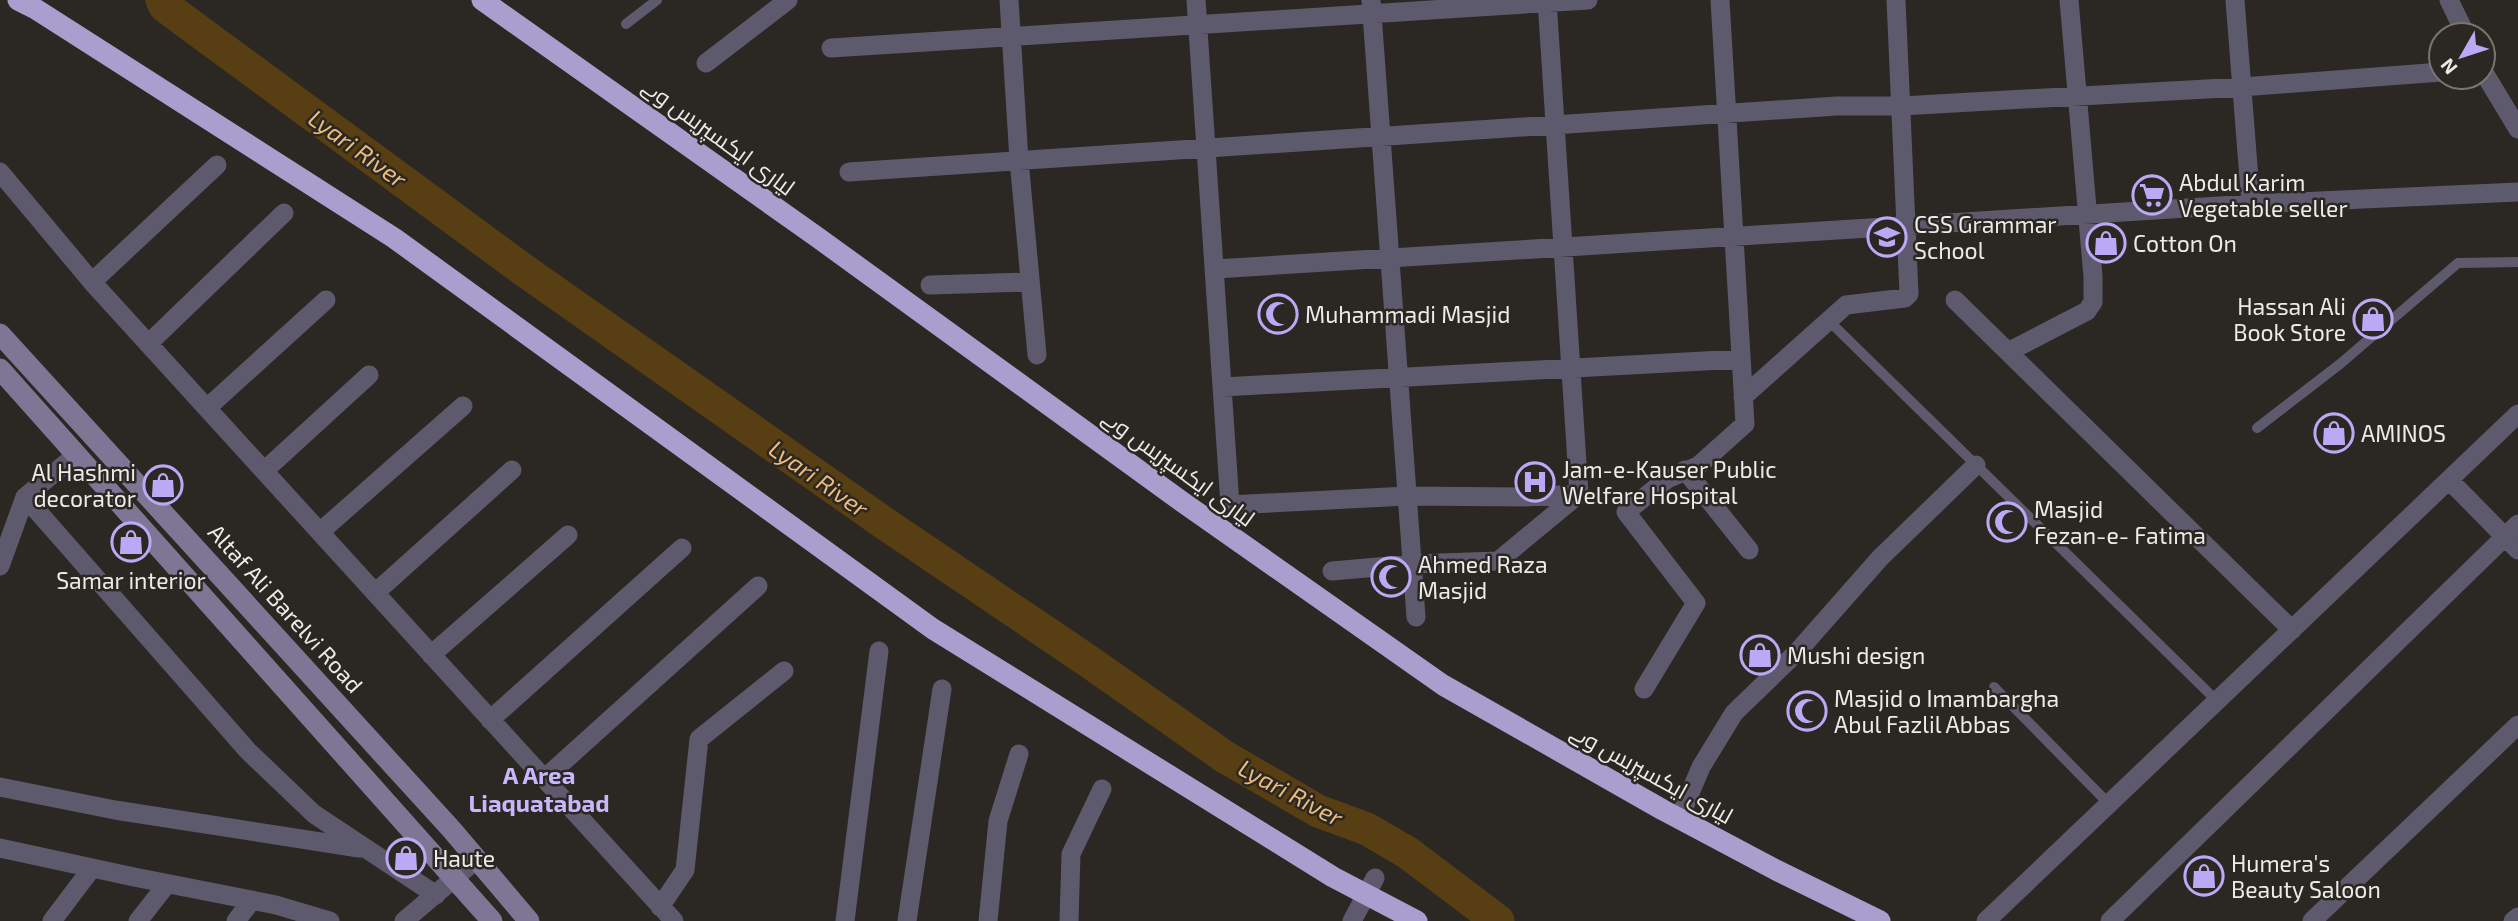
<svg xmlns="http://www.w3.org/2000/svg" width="2518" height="921" font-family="'Exo 2',Cairo,sans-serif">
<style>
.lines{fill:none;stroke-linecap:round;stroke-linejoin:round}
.river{stroke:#583e13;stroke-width:33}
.lane{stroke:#5e5a6d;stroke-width:10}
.street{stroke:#5e5a6d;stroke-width:19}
.secondary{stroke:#7d7694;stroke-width:21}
.highway{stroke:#a99ecd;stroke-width:21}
.highway-bridge{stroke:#a99ecd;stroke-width:21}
.labels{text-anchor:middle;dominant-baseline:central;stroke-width:5;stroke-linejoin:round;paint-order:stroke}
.street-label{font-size:23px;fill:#edeae7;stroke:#2b2722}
.poi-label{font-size:23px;fill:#edeae7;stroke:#2b2722;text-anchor:start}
.water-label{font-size:24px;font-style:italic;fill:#ebbd7c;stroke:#2b2722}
.neighbourhood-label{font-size:24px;font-weight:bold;fill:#c9b7fe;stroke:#2b2722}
</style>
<rect width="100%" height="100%" fill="#2b2722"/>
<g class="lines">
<path class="river" d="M162,0L165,6L189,24L525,271L884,523L1091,663L1225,757L1318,811L1367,829L1408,853L1498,921"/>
<path class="lane" d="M626,24L657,0
M1829,321L2217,701
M2257,428L2340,364L2458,263L2518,262
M1994,687L2109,804"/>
<path class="street" d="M1009,0L1019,160L1037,355
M1196,0L1230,505L1407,496L1524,497L1579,494
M1371,0L1416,617
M1547,0L1579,494
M2235,0L2251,204
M2449,0L2466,35
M831,48L1588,0
M706,63L788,0
M2483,71L2518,129
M0,172L92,282L674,921
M849,172L1837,106H1901L2242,87L2441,72
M1215,269L2251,204L2518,192
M92,282L217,165
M930,285L1030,282
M1955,300L2292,630
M148,344L284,213
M2008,352L2087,311L2093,302V277L2069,0
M1223,387L1741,359
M1743,397L1846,305L1905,298L1909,294L1896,0
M207,408L326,300
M1685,470L1749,550
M264,471L369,375
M2449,480L2518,550
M25,497L248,751L314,814L436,895
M320,532L463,406
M0,566L25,497L76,455
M1332,571L1412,564L1498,561L1579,494
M375,593L512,470
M431,655L568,535
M1644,689L1696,603L1626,512L1667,479L1698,466L1745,424L1720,0
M490,720L682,548
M544,779L758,586
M0,787L115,810L359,848
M1679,819L1701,767L1734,713L1798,651L1880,558L1976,465
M0,848L134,877L276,905L330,921
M660,907L685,870L699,739L784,671
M52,921L92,868
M138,921L167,884
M236,921L252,900
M404,921L477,859
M845,921L879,651
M907,921L942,689
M988,921L998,821L1019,754
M1069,921L1071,854L1102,789
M1352,921L1375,878
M1986,921L2518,414
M2110,921L2518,524
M2312,921L2518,725
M2513,921L2518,917"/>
<path class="secondary" d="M0,334L452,830L529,921
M0,369L492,921"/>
<path class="highway" d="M482,0L817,237L1181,501L1443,685L1663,810L1776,870L1880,921"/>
<path class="highway-bridge" d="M18,0L34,8L394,238L933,629L1333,877L1417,921"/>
</g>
<defs>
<g id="supermarket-ring" transform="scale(2.0125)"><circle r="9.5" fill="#2b2722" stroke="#bca9f5" stroke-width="1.5"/><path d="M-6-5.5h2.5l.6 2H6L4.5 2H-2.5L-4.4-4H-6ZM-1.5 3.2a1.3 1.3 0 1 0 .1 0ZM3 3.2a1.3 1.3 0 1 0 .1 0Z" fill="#bca9f5"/></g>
<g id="school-ring" transform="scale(2.0125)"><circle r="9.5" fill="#2b2722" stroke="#bca9f5" stroke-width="1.5"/><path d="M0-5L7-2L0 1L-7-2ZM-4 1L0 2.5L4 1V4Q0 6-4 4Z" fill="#bca9f5"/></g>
<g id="shop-ring" transform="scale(2.0125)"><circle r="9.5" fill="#2b2722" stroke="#bca9f5" stroke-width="1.5"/><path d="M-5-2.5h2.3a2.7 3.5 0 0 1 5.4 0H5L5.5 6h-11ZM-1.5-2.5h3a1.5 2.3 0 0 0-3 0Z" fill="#bca9f5"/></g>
<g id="mosque-ring" transform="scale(2.0125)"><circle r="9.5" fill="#2b2722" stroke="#bca9f5" stroke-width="1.5"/><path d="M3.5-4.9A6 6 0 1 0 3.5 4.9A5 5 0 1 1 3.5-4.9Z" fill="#bca9f5"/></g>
<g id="hospital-ring" transform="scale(2.0125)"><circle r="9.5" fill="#2b2722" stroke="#bca9f5" stroke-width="1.5"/><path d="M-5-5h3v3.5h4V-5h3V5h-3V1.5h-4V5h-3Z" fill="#bca9f5"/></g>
</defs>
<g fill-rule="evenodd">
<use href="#supermarket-ring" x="2152" y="195"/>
<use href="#school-ring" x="1887" y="237"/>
<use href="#shop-ring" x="2106" y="243"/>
<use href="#mosque-ring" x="1278" y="314"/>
<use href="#shop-ring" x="2373" y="319"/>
<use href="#shop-ring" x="2334" y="433"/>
<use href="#hospital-ring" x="1535" y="482"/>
<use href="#shop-ring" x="163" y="485"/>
<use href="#mosque-ring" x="2007" y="522"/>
<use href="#shop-ring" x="131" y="542"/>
<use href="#mosque-ring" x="1391" y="577"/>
<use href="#shop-ring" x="1760" y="655"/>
<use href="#mosque-ring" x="1807" y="711"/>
<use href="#shop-ring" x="406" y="858"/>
<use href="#shop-ring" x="2204" y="876"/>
</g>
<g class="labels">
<g class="street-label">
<text transform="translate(719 136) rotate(36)">لیاری ایکسپریس وے</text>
<text transform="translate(1179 467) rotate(36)">لیاری ایکسپریس وے</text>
<text transform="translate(286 608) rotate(48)">Altaf Ali Barelvi Road</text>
<text transform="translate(1652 773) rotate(29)">لیاری ایکسپریس وے</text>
</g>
<g class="poi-label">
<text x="2179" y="182">Abdul Karim<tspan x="2179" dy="26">Vegetable seller</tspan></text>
<text x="1914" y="224">CSS Grammar<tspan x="1914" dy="26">School</tspan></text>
<text x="2133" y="243">Cotton On</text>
<text x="2346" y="306" text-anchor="end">Hassan Ali<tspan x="2346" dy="26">Book Store</tspan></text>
<text x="1305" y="314">Muhammadi Masjid</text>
<text x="2361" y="433">AMINOS</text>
<text x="1562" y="469">Jam-e-Kauser Public<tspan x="1562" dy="26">Welfare Hospital</tspan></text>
<text x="136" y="472" text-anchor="end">Al Hashmi<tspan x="136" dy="26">decorator</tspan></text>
<text x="2034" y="509">Masjid<tspan x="2034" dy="26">Fezan-e- Fatima</tspan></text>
<text x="1418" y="564">Ahmed Raza<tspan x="1418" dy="26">Masjid</tspan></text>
<text x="131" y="580" text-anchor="middle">Samar interior</text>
<text x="1787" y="655">Mushi design</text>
<text x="1834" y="698">Masjid o Imambargha<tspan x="1834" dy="26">Abul Fazlil Abbas</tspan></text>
<text x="433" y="858">Haute</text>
<text x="2231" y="863">Humera's<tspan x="2231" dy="26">Beauty Saloon</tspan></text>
</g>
<g class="water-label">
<text transform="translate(358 148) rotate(36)">Lyari River</text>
<text transform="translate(819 478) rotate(35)">Lyari River</text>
<text transform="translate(1291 792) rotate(28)">Lyari River</text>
</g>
<g class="neighbourhood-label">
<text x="539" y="774">A Area<tspan x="539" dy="28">Liaquatabad</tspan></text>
</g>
</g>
<g transform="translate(2462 56) rotate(231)"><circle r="33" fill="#2b2722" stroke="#797571" stroke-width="2"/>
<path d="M0-5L12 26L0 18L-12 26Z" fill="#bca9f5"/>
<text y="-10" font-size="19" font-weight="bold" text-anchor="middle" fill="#edeae7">N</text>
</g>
</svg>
